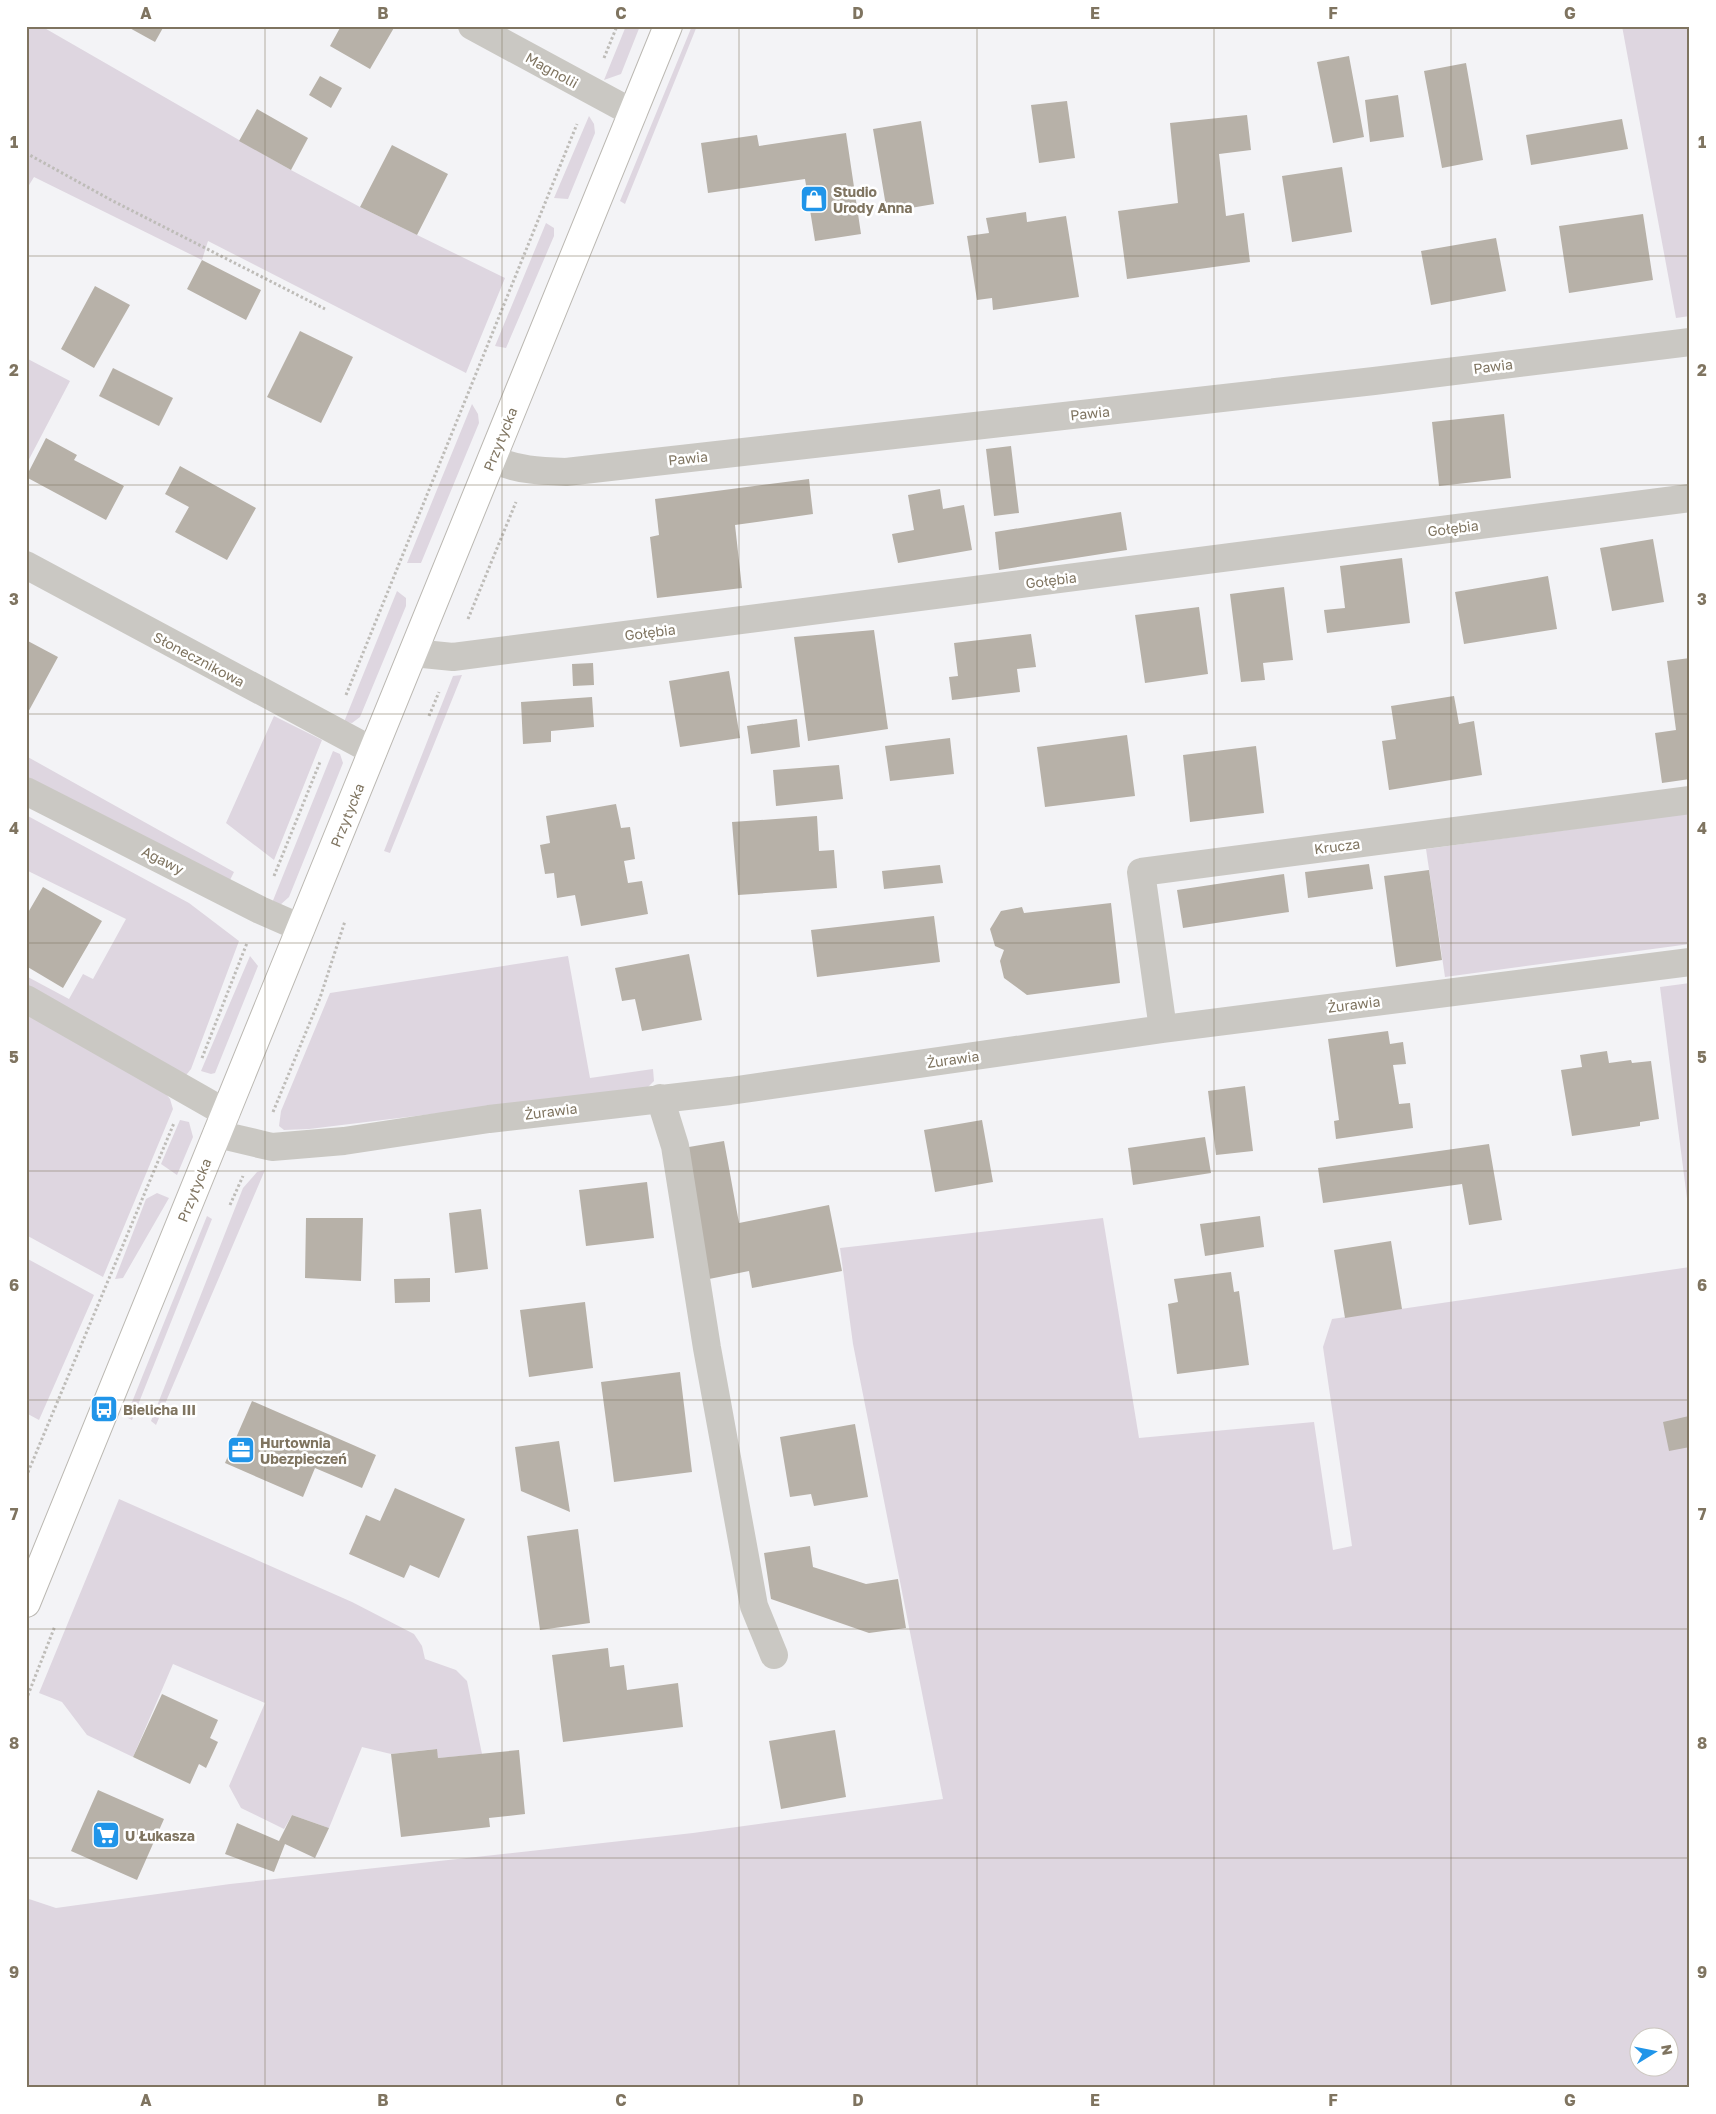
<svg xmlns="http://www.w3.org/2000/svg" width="1716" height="2114" font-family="'Golos Text',sans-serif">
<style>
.green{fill:#ded6e0;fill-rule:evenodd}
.building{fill:#b7b1a8}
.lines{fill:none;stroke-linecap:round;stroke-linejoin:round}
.major-casing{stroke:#bbb8b2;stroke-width:30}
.path{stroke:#bebcb8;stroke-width:3;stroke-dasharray:2.5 2.5;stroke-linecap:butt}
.minor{stroke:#cac8c3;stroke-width:28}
.major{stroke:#fff;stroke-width:28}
.grid{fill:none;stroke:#7f7460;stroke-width:1;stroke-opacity:0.55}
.labels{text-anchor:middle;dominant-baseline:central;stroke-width:5;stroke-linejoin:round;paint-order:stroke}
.street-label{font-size:14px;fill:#7f7460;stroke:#fff}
.poi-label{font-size:14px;font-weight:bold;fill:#7f7460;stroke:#fff;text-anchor:start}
.neatline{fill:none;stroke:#7f7460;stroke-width:2}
.grid-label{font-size:16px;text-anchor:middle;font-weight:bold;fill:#7f7460}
</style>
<rect width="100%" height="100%" fill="#f3f3f6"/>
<path class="green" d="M26,26H41L291,170L360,207L505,278L466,373L208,241L202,260L34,177L26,190Z
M626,26H640L621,74L604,80Z
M692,26H697L625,204L620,201Z
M1622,26H1690V316L1676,318Z
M589,116L594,124L595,133L568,199L554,198Z
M546,223L554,228V236L506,348L495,346Z
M26,358L70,381L26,465Z
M472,404L478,414L479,423L421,563H407Z
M397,591L406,598V606L360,717L352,723L344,722Z
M462,675L390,853L384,851L453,676Z
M274,716L322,740L274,860L226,823Z
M333,751L340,754L343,763L289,897L279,906L270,908Z
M26,756L234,872L228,884L26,776Z
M1690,813V944L1445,977L1426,849Z
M26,815L189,903L239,941L191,1069L183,1079L26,990V976L69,999L83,974L93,979L126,919L26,870Z
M250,956L258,966L215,1073L211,1074L201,1071Z
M568,956L590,1078L653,1069L654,1081L647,1088L309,1129L284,1130L279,1126L281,1111L330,993Z
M1690,983V1222L1660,987Z
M26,1012L161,1088L170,1099L173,1109L103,1277L26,1235Z
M180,1120L189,1122L193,1137L177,1175L161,1164Z
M265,1170L156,1425L151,1421L243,1188L257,1172Z
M157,1193L169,1198L123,1278L115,1279L146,1199Z
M207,1216L212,1219L132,1420L126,1417Z
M1103,1218L1139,1438L1314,1422L1333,1550L1352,1546L1323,1347L1332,1319L1690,1267V2088H26V1898L56,1908L230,1884L693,1833L943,1799L853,1344L840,1248ZM1638,2036H1668V2066H1638Z
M26,1258L94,1295L39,1420L26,1413Z
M119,1499L352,1602L414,1634L422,1646L425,1659L456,1670L467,1681L482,1754L438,1758L436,1749L391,1754L362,1747L329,1828L292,1815L284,1829L241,1808L229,1786L265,1703L173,1664L133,1757L87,1735L62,1702L39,1693Z"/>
<path class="building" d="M126,26H164L155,42Z
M341,26H395L370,69L330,46Z
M1349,56L1364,137L1333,143L1317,62Z
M1466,63L1483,160L1442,168L1424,71Z
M320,76L342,88L331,108L309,95Z
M1398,95L1404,137L1370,142L1365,100Z
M1067,101L1075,158L1039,163L1031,105Z
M257,109L308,138L291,170L239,141Z
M1247,115L1251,150L1219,154L1226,216L1244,213L1250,262L1127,279L1118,211L1178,203L1170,123Z
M1622,119L1628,149L1531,165L1526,135Z
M921,121L934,204L887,212L873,129Z
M846,133L861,234L815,241L805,179L708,193L701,143L757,135L759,146Z
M392,145L448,174L417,235L360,207Z
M1342,167L1352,232L1292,242L1282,176Z
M1026,212L1027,222L1066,216L1079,297L993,310L992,298L977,300L967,236L989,233L986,218Z
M1643,214L1653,280L1569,293L1559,226Z
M1496,238L1506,291L1431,305L1421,251Z
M202,260L261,290L246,320L187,289Z
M95,286L130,305L94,368L61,349Z
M300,331L353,357L321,423L267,397Z
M113,368L173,398L159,426L99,396Z
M1504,414L1511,478L1439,486L1432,422Z
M46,438L77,455L74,460L124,486L106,520L26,477Z
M1011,446L1019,513L994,516L986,449Z
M180,466L256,508L227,560L175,532L189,507L165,494Z
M809,479L813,514L735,525L742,588L657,598L650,537L659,535L655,499Z
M940,489L943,509L964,505L972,550L898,563L892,534L914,530L908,495Z
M1121,512L1127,550L999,570L995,532Z
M1653,539L1664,602L1612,611L1600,548Z
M1402,558L1410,623L1327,633L1324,610L1345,608L1340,566Z
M1548,576L1557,629L1464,644L1455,592Z
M1284,587L1293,660L1263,663L1265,680L1241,682L1230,594Z
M1199,607L1208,674L1145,683L1135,615Z
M874,630L888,729L808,741L794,637Z
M1031,634L1036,667L1017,669L1020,692L952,700L949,677L958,676L954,643Z
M26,640L58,657L26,716Z
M1690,658V779L1662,783L1655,733L1676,730L1667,661Z
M593,663L594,685L573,686L572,664Z
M729,671L740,738L680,747L669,681Z
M1454,696L1459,724L1474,721L1482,775L1389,790L1382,741L1396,739L1391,706Z
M592,697L594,727L551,731V742L523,744L521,702Z
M797,719L800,747L751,754L747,726Z
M1127,735L1135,796L1045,807L1037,747Z
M950,738L954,774L890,781L885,746Z
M1256,746L1264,813L1190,822L1183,755Z
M839,765L843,799L776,806L773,770Z
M616,804L621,828L630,827L635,859L624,861L628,883L642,881L648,914L581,926L575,895L557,898L554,873L545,874L540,845L550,843L546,816Z
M817,816L819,851L834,850L837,888L738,895L732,822Z
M1369,864L1373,889L1308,898L1305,872Z
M940,865L943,883L884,889L882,871Z
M1429,870L1442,960L1396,967L1384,876Z
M1284,874L1289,912L1183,928L1177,890Z
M43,887L102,921L63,988L26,966V916Z
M1111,903L1120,983L1027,995L1004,978L1000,961L1004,950L995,946L990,929L1001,911L1022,907L1024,913Z
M934,916L940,962L817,977L811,930Z
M689,954L702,1020L642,1031L635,999L622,1001L615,968Z
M1388,1031L1390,1044L1403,1042L1406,1064L1393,1065L1399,1104L1410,1103L1413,1128L1336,1139L1334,1121L1339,1120L1328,1039Z
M1607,1051L1609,1063L1631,1060L1632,1063L1651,1061L1659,1119L1640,1122V1126L1572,1136L1561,1070L1582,1067L1580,1055Z
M1245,1086L1253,1151L1216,1155L1208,1091Z
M982,1120L993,1182L935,1192L924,1130Z
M1205,1137L1211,1173L1133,1185L1128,1148Z
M724,1141L739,1223L829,1205L842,1271L752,1288L749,1271L709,1279L683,1148Z
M1489,1144L1502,1220L1469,1225L1462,1184L1323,1203L1318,1168Z
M647,1182L654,1238L586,1246L579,1190Z
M481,1209L488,1269L455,1273L449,1213Z
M1260,1216L1264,1247L1205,1256L1200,1224Z
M306,1218H363L361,1281L305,1278Z
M1391,1241L1402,1309L1345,1318L1334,1250Z
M1231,1272L1234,1292L1239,1291L1249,1365L1177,1374L1168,1304L1178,1302L1174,1279Z
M430,1278V1302L395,1303L394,1279Z
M585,1302L593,1368L529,1377L520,1310Z
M680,1372L692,1472L614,1482L601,1382Z
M252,1401L376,1455L362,1488L315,1468L303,1497L225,1463Z
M1689,1416L1690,1447L1669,1451L1663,1422Z
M855,1424L868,1497L814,1506L811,1494L790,1497L780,1437Z
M559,1441L570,1512L521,1491L515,1447Z
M395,1488L465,1519L439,1578L410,1565L404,1578L349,1554L366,1515L380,1521Z
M578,1529L590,1623L540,1630L527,1536Z
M810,1546L813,1567L866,1584L898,1579L906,1628L869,1633L771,1599L764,1553Z
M608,1648L610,1667L624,1665L627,1690L678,1683L683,1727L563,1742L552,1655Z
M162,1694L218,1720L210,1738L218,1742L206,1768L199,1764L190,1784L133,1757Z
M835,1730L846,1797L781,1809L769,1741Z
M437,1749L438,1758L519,1750L525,1814L489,1818L490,1827L401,1837L391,1754Z
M98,1790L164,1819L137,1880L71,1851Z
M292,1815L329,1828L315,1858L285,1844L274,1872L225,1854L237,1823L279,1841Z"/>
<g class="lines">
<g class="major-casing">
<path id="major" d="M26,1603L668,26"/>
</g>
<path class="path" d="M604,58L617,26
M26,153L111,200L325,309
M468,619L516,502
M346,695L577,124
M429,716L439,692
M274,876L320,762
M202,1058L247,943
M273,1112L320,998L345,921
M230,1205L243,1176
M26,1477L174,1123
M26,1700L55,1626"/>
<path class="minor" d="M472,26L633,113
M492,459C517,470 539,471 566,472L1374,381L1690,342
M26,565L373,751
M413,653L453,657L1690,498
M26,791L260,910L301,928
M26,999L226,1113
M1163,1029L1141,872L1690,800
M660,1098L675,1146L707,1348L754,1606L774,1655
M217,1134L272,1147L344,1141L489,1119L730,1091L1163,1029L1690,962"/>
<use href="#major" class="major"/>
</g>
<path class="grid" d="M265,26V2088M502,26V2088M739,26V2088M977,26V2088M1214,26V2088M1451,26V2088M26,256H1690M26,485H1690M26,714H1690M26,943H1690M26,1171H1690M26,1400H1690M26,1629H1690M26,1858H1690"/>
<defs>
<g id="shop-square" transform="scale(1.4375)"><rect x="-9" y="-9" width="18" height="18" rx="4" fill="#2095e9" stroke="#fff"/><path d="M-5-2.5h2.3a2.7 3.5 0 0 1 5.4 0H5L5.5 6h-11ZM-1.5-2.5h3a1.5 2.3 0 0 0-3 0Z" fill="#fff"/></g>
<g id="bus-square" transform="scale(1.4375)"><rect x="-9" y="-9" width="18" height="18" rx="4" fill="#2095e9" stroke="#fff"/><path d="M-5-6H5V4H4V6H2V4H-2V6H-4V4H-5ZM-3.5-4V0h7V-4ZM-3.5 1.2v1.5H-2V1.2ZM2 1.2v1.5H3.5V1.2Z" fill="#fff"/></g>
<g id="office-square" transform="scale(1.4375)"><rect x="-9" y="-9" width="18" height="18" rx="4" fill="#2095e9" stroke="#fff"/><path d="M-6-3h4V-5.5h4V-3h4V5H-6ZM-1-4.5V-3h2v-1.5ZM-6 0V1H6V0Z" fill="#fff"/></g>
<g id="supermarket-square" transform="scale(1.4375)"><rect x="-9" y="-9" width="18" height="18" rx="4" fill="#2095e9" stroke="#fff"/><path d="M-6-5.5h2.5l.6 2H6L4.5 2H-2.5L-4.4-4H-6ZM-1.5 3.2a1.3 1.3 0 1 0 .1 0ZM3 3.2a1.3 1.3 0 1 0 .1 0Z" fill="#fff"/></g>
</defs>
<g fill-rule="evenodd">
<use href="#shop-square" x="814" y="199"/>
<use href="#bus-square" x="104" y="1409"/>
<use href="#office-square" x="241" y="1450"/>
<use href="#supermarket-square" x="106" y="1835"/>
</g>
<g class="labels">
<g class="street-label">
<text transform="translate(552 70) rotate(29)">Magnolii</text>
<text transform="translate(1493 366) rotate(-7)">Pawia</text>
<text transform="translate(1090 413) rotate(-6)">Pawia</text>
<text transform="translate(500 439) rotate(-68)">Przytycka</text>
<text transform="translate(688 458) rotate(-6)">Pawia</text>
<text transform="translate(1453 528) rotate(-7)">Gołębia</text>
<text transform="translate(1051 580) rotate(-7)">Gołębia</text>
<text transform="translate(650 632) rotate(-7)">Gołębia</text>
<text transform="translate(199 659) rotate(28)">Słonecznikowa</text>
<text transform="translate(347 815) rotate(-68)">Przytycka</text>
<text transform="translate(1337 846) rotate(-7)">Krucza</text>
<text transform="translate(163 860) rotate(27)">Agawy</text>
<text transform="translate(1354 1004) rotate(-7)">Żurawia</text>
<text transform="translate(953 1059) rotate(-8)">Żurawia</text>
<text transform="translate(551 1111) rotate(-7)">Żurawia</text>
<text transform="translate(194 1190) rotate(-68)">Przytycka</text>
</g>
<g class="poi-label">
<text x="833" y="191">Studio<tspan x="833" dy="16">Urody Anna</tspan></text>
<text x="123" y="1409">Bielicha III</text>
<text x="260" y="1442">Hurtownia<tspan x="260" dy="16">Ubezpieczeń</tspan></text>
<text x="125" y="1835">U Łukasza</text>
</g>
</g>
<rect width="1716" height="2114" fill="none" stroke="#ffffff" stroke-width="55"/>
<g transform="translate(1654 2052) rotate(80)"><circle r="24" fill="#ffffff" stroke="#ccc7bf"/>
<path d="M0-4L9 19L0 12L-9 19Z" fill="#2095e9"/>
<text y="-8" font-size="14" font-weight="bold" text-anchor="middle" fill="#7f7460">N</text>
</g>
<rect x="28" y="28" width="1660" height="2058" class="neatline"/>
<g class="grid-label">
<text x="146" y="19">A</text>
<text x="383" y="19">B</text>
<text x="621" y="19">C</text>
<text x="858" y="19">D</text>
<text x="1095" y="19">E</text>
<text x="1333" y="19">F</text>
<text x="1570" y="19">G</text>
<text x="14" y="148">1</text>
<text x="1702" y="148">1</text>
<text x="14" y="376">2</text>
<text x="1702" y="376">2</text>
<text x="14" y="605">3</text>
<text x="1702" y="605">3</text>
<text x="14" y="834">4</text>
<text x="1702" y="834">4</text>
<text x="14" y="1063">5</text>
<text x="1702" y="1063">5</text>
<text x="14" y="1291">6</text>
<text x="1702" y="1291">6</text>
<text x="14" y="1520">7</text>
<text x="1702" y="1520">7</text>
<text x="14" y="1749">8</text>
<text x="1702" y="1749">8</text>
<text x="14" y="1978">9</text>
<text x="1702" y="1978">9</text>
<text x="146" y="2106">A</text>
<text x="383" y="2106">B</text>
<text x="621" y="2106">C</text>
<text x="858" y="2106">D</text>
<text x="1095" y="2106">E</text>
<text x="1333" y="2106">F</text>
<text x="1570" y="2106">G</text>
</g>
</svg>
